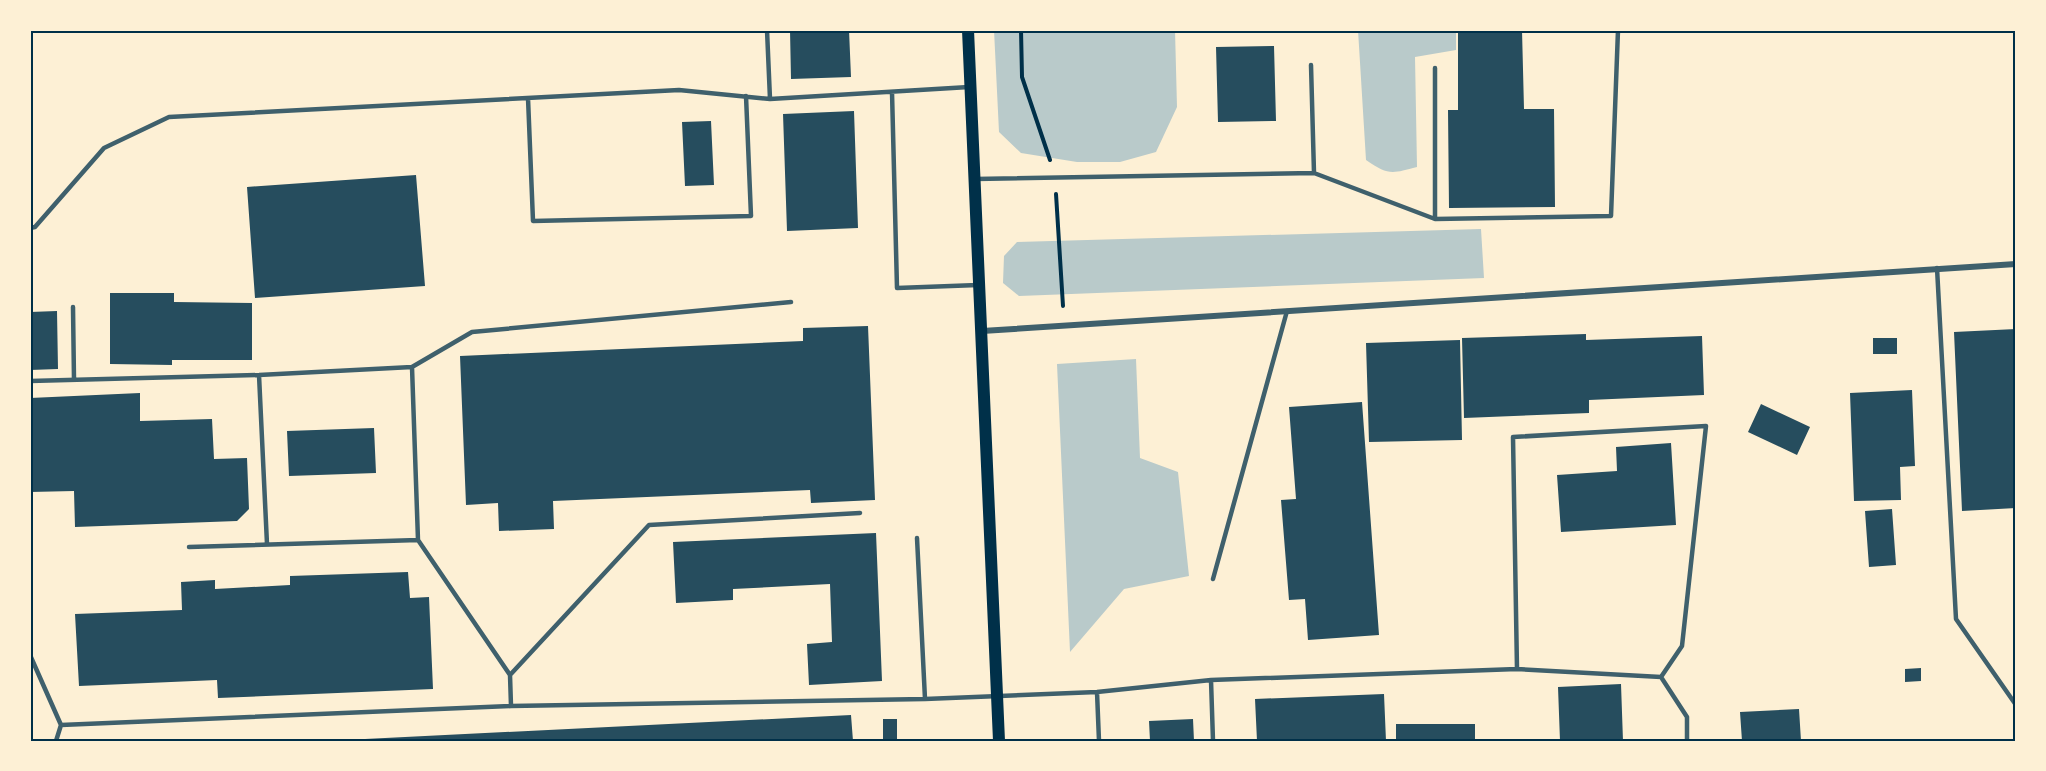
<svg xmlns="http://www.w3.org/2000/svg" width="2046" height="771" font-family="'Exo 2',sans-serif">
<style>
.green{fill:#b9caca}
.building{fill:#264d5e}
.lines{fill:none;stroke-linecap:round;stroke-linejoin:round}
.path{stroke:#003049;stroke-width:4}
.service{stroke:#3f606c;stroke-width:4.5}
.minor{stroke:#3f606c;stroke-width:6}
.secondary{stroke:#003049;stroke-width:12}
.neatline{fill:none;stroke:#003049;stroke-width:2}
</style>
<rect width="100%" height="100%" fill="#fdf0d5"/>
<path class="green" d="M994,30H1175L1177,107L1156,152L1120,162H1077L1021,153L999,132Z
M1358,30H1456V50L1415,57L1417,167C1391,174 1388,175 1366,160Z
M1481,229L1484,278L1019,296L1003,283L1004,256L1017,242Z
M1136,359L1140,458L1178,472L1189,576L1124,589L1070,652L1057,364Z"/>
<path class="building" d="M790,30H849L851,77L791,79Z
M1458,30H1522L1524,109H1554L1555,207L1449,208L1448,110H1458Z
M1274,46L1276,121L1218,122L1216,47Z
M854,111L858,228L787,231L783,114Z
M711,121L714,185L685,186L682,122Z
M416,175L425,286L255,298L247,187Z
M110,293H174V302L252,303V360H172V365L110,364Z
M57,311L58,369L30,370V312Z
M868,326L875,500L811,503L810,490L553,501L554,529L499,531L498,503L466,505L460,356L803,341V328Z
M2016,329V508L1962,511L1954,332Z
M1586,334V340L1702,336L1704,395L1589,400V413L1464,418L1462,338Z
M1873,338H1897V354H1873Z
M1460,340L1462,440L1369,442L1366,343Z
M1912,390L1915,466L1900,467L1901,500L1854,501L1850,393Z
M140,393V421L212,419L214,459L247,458L249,509L237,521L75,527L74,491L30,492V398Z
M1362,402L1379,635L1308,640L1305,599L1289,600L1281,500L1296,499L1289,407Z
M1761,404L1810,427L1797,455L1748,432Z
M374,428L376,473L289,476L287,431Z
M1671,443L1676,525L1561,532L1557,475L1617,471L1616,447Z
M1892,509L1896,565L1869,567L1865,511Z
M876,533L882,681L809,685L807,644L832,642L830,584L733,589V600L676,603L673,542Z
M408,572L410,598L429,597L433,689L218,698L217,680L79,686L75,614L182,610L181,582L215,580V589L290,585V576Z
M1921,668V681L1905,682V669Z
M1621,684L1623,741H1560L1558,687Z
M1384,694L1386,741H1257L1255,699Z
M1799,709L1801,741H1742L1740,712Z
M851,715L853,741H365V739Z
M883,719H897V741H883Z
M1193,719L1194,741H1150L1149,721Z
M1396,724H1475V741H1396Z"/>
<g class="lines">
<path class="path" d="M1021,30L1022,77L1050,160
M1056,194L1063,306"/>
<path class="service" d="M767,30L770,99
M1435,68V219
M892,92L897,288L978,285
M528,98L533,221L751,216L746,96
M1314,173L1435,219L1611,216L1618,30
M975,179L1314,173L1311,65
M30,228L35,227L104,148L169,117L679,90L770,99L969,87
M1937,268L1956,619L2016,705
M73,307L74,380
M412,367L418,540L510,675L511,706
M259,375L267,544
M30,381L259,375L412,367L472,332L791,302
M917,538L925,699
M189,547L418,540
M1213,579L1287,311
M30,655L61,725L56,741
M1517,669L1513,437L1706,426L1682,646L1661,677L1687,717V741
M510,675L649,525L860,513
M1211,680L1213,741
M1097,692L1099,741
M61,725L511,706L925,699L1097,692L1211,680L1517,669L1661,677"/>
<path class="minor" d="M982,331L2016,264"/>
<path class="secondary" d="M968,30L999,741"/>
</g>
<rect width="2046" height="771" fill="none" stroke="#fdf0d5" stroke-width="63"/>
<rect x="32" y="32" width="1982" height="708" class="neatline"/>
</svg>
